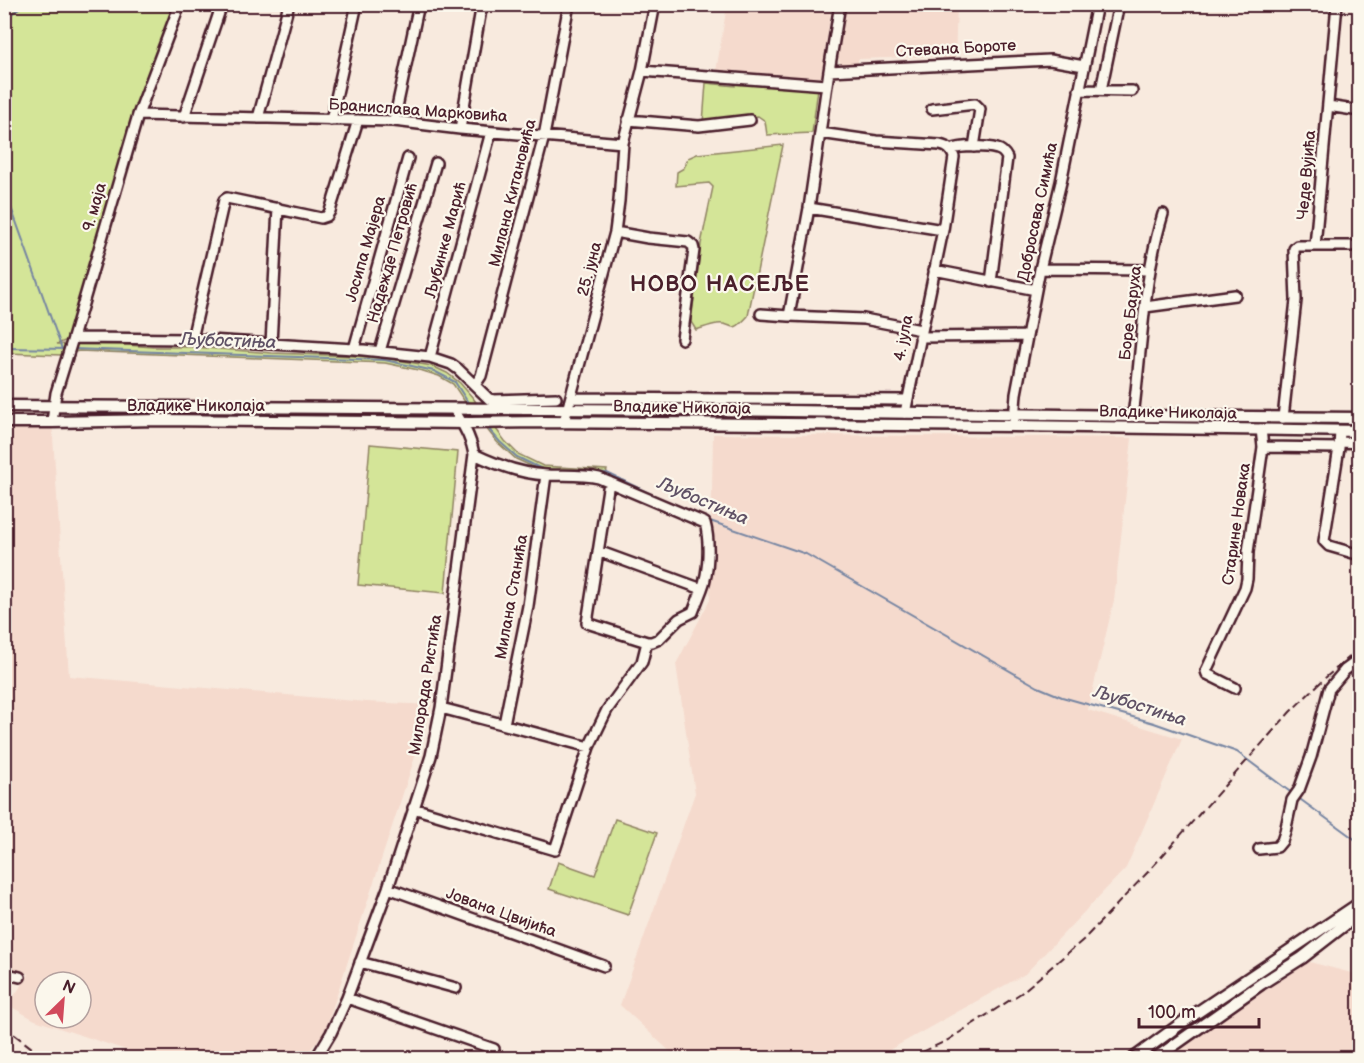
<svg xmlns="http://www.w3.org/2000/svg" width="1364" height="1063" font-family="'Balsamiq Sans',sans-serif">
<style>
.built{fill:#f5dacd;fill-rule:evenodd}
.green{fill:#d4e598;stroke:#8f8262;stroke-width:1.5}
.lines{fill:none;stroke-linecap:round;stroke-linejoin:round}
.stream{stroke:#7685a2;stroke-width:2}
.minor-casing{stroke:#4a1f2b;stroke-width:14}
.major-casing{stroke:#4a1f2b;stroke-width:15}
.minor{stroke:#fbf7ec;stroke-width:9}
.major{stroke:#fbf7ec;stroke-width:10}
.rail{stroke:#4a1f2b;stroke-width:2;stroke-dasharray:9 4.5;stroke-linecap:butt}
.labels{text-anchor:middle;dominant-baseline:central;stroke-width:4.5;stroke-linejoin:round;paint-order:stroke}
.street-label{font-size:16px;fill:#4a1f2b;stroke:#fbf7ec}
.water-label{font-size:18px;font-style:italic;fill:#605266;stroke:#fbf7ec}
.district-label{font-size:22px;font-weight:bold;letter-spacing:1.5px;fill:#4a1f2b;stroke:#fbf7ec}
</style>
<rect width="100%" height="100%" fill="#f8eade"/>
<filter id="ink" filterUnits="userSpaceOnUse"><feTurbulence type="fractalNoise" baseFrequency=".0167" numOctaves="2"/><feDisplacementMap in="SourceGraphic" scale="12" xChannelSelector="R" yChannelSelector="G"/><feConvolveMatrix kernelMatrix="1 2 1 2 8 2 1 2 1" color-interpolation-filters="sRGB"/></filter>
<g filter="url(#ink)">
<path class="built" d="M727,5H832L820,85L715,78Z
M846,5H957L955,60L941,62V56L858,59V65L844,66L841,64L838,58Z
M4,422H52L69,676L366,702L432,705L325,1031L304,1058H150L35,1020L8,1005L29,974L4,966ZM45,982H81V1018H45Z
M713,434L1132,438L1114,600L1088,710L1182,739L1126,868L1025,974L875,1058H677L620,1005L695,793L676,664L710,600Z
M1302,960L1359,975V1058H1161Z"/>
<path class="green" d="M5,5H180L138,115L73,338L57,344L127,345L153,347H193L272,353L355,356L385,358L432,366L447,373L460,383L473,398L505,441L518,454L543,466L607,470L606,476L542,471L516,459L497,442L463,399L453,384L439,376L423,371L385,363L79,351L62,355L5,353Z
M735,82L818,89L812,133L767,135L765,121L758,116L703,123L706,83L735,86Z
M783,145L748,316C729,337 734,321 717,324C710,325 703,328 696,330L691,322L701,244L713,187L709,183L676,186L677,172L684,168L688,158L697,154Z
M370,444L458,452L445,593L358,585Z
M615,819L657,833L628,915L549,889L558,862L595,875Z"/>
<g class="lines">
<path class="stream" d="M4,20L24,4
M4,188L62,349
M4,348L68,349
M73,349L385,360L434,371L455,382L469,404
M487,427L500,442L517,457L542,469L571,471
M591,472L607,473L674,505
M707,520L806,554L1038,687L1062,697L1154,723L1237,752L1293,794
M1297,797L1360,843"/>
<g class="minor-casing">
<path id="minor" d="M642,71L826,85
M829,71L1050,60L1084,66
M1079,90L1132,91
M1101,90L1119,4
M1328,106L1360,111
M932,109L975,104L980,109L974,147
M138,115L394,121L460,129L623,143
M184,117L222,4
M258,118L289,4
M331,120L357,4
M628,120L699,126L750,120
M394,121L419,4
M460,129L482,4
M820,133L876,141L940,145C948,147 951,149 954,157L943,230L905,413
M952,150C960,145 987,146 997,149C1002,150 1005,154 1007,158L991,282
M809,208L943,230
M615,232L648,238L688,242L693,246L694,250L682,339
M1315,246L1337,4
M1040,269L1150,270
M934,270L1036,290
M1145,307L1235,295
M761,314L789,316L864,319L921,330
M789,316L809,208L829,71L840,4
M920,337L1027,336
M73,338L192,339L354,349L430,357L451,364L458,369L489,399L494,400L556,398
M192,339L224,200L227,198L321,218L327,216L330,211L358,120
M271,344L278,208
M354,349L408,158
M380,351L436,163
M430,357L491,132
M475,385L481,376L544,136L569,4
M571,398L907,400
M1133,416C1142,349 1143,279 1163,214
M1283,418L1296,300L1294,249L1297,246H1351
M1014,420L1016,394L1040,269L1061,182L1097,4
M52,422L56,393L73,338L138,115L180,4
M564,422L615,232L619,201L623,143L642,71L655,4
M1340,431L1339,448L1324,541L1329,546L1360,555
M1340,442L1360,443
M1263,447L1339,448
M474,454C497,465 521,474 547,475C564,476 581,474 599,478L705,523C710,541 709,572 702,589L598,551
M609,482L587,623L647,642
M1235,688L1207,674L1206,671L1245,588L1247,579L1248,552L1263,447L1261,429
M441,708L589,747
M504,724L528,606L546,475
M413,808L555,850L589,747L607,710L642,662L647,642H652L659,639L679,619L693,612L702,589
M1259,849L1277,847L1282,841L1285,832L1292,800L1299,790L1311,757L1329,689L1345,670L1360,659
M388,888L604,966
M360,962L456,988
M4,973L20,977
M347,998L494,1049
M316,1058L331,1033L347,998L388,888L431,756L441,708L474,454C471,437 462,424 454,409"/>
</g>
<g class="major-casing">
<path id="major" d="M4,406L714,410L1133,416L1360,418
M4,422H52L158,420L471,423L542,422L1014,426L1360,431
M1134,1058L1186,1020L1360,903
M1156,1058L1261,984L1302,958L1360,913"/>
</g>
<use href="#minor" class="minor"/>
<use href="#major" class="major"/>
<path class="rail" d="M4,1025L11,1032L45,1058
M910,1058L948,1040L1021,993L1083,940L1147,873L1290,712L1325,678L1360,648"/>
</g>
</g>
<g class="labels">
<g class="street-label">
<text transform="translate(956 49) rotate(-3)">Стевана Бороте</text>
<text transform="translate(418 111) rotate(4)">Бранислава Марковића</text>
<text transform="translate(1307 175) rotate(-85)">Чеде Вујића</text>
<text transform="translate(513 193) rotate(-76)">Милана Китановића</text>
<text transform="translate(95 207) rotate(-74)">9. маја</text>
<text transform="translate(1038 212) rotate(-78)">Добросава Симића</text>
<text transform="translate(446 240) rotate(-75)">Љубинке Марић</text>
<text transform="translate(366 249) rotate(-74)">Јосипа Мајера</text>
<text transform="translate(393 253) rotate(-74)">Надежде Петровић</text>
<text transform="translate(590 269) rotate(-75)">25. јуна</text>
<text transform="translate(1131 313) rotate(-83)">Боре Баруха</text>
<text transform="translate(904 338) rotate(-79)">4. јула</text>
<text x="196" y="406">Владике Николаја</text>
<text transform="translate(682 408) rotate(1)">Владике Николаја</text>
<text transform="translate(1168 413) rotate(1)">Владике Николаја</text>
<text transform="translate(1237 524) rotate(-82)">Старине Новака</text>
<text transform="translate(512 597) rotate(-80)">Милана Станића</text>
<text transform="translate(426 685) rotate(-81)">Милорада Ристића</text>
<text transform="translate(501 913) rotate(20)">Јована Цвијића</text>
</g>
<g class="water-label">
<text transform="translate(228 341) rotate(2)">Љубостиња</text>
<text transform="translate(703 501) rotate(23)">Љубостиња</text>
<text transform="translate(1140 706) rotate(18)">Љубостиња</text>
</g>
<g class="district-label">
<text x="720" y="284">НОВО НАСЕЉЕ</text>
</g>
</g>
<rect width="1364" height="1063" fill="none" stroke="#fbf7ec" stroke-width="24"/>
<rect x="12" y="12" width="1340" height="1039" fill="none" stroke="#4a1f2b" stroke-width="2" filter="url(#ink)"/>
<g transform="translate(63 1000) rotate(25)"><circle r="28" fill="#fbf7ec" stroke="#b4a19f" stroke-width="1.5"/>
<path d="M0-4.5L10 22L0 15L-10 22Z" fill="#d1495b"/>
<text y="-9" font-size="16" font-weight="bold" text-anchor="middle" fill="#4a1f2b">N</text>
</g>
<path d="M1139 1018v9h120v-9" fill="none" stroke="#4a1f2b" stroke-width="3"/>
<text x="1148" y="1018" font-size="18" fill="#4a1f2b" stroke="#fbf7ec" stroke-width="4.5" paint-order="stroke">100 m</text>
</svg>
